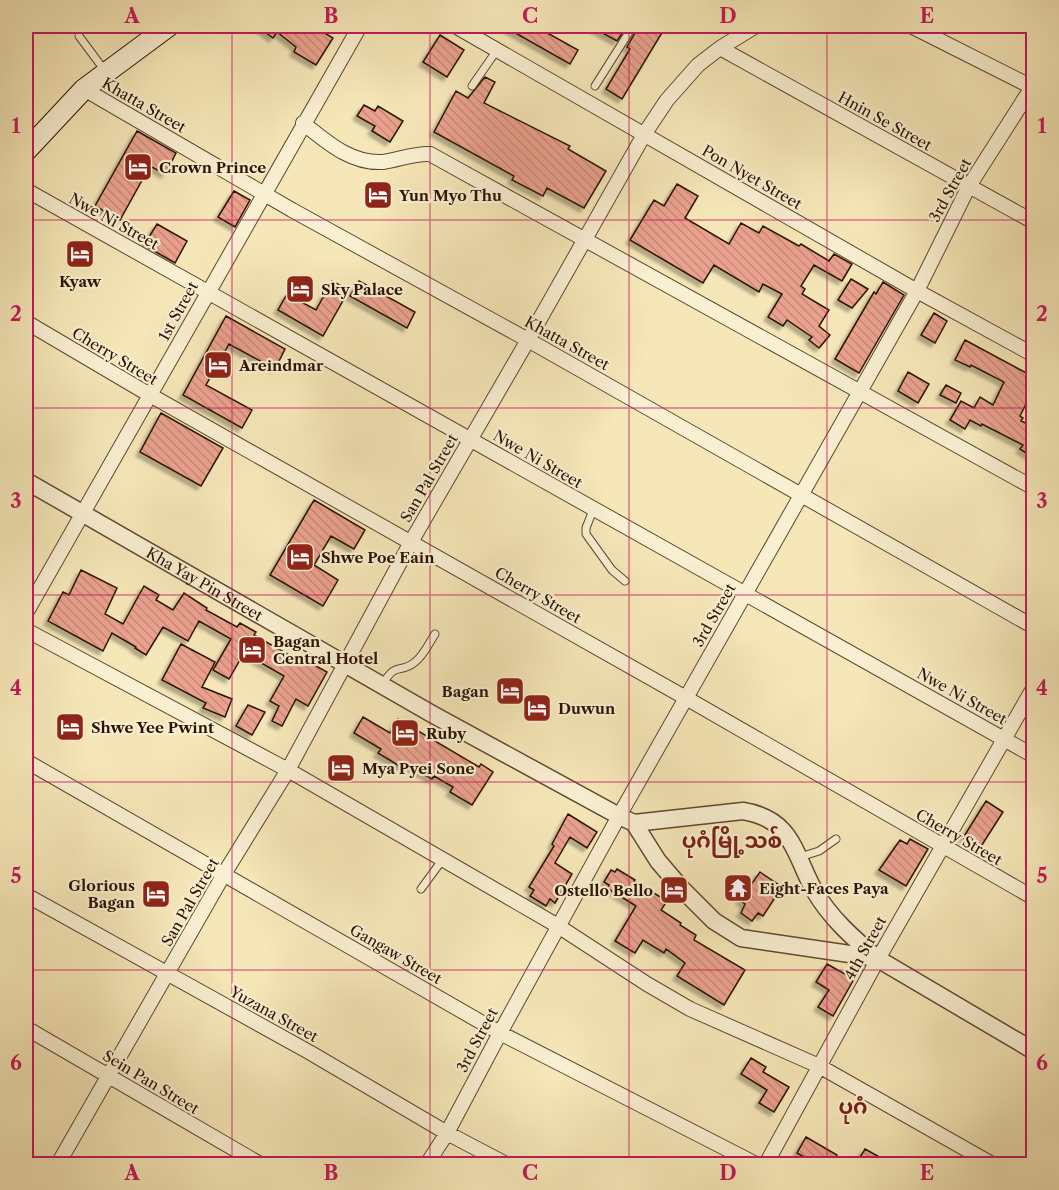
<svg xmlns="http://www.w3.org/2000/svg" width="1059" height="1190" font-family="'Libre Caslon Text','Noto Sans Myanmar',serif">
<style>
.building{fill:url(#building-back-hatch);stroke:#2a1301;stroke-width:1.5;filter:url(#shadow)}
.lines{fill:none;stroke-linecap:round;stroke-linejoin:round}
.service-casing{stroke:#5d482f;stroke-width:9}
.minor-casing{stroke:#5d482f;stroke-width:16}
.tertiary-casing{stroke:#5d482f;stroke-width:19}
.secondary-casing{stroke:#2a1301;stroke-width:22}
.service{stroke:#f9efd1;stroke-width:7}
.minor{stroke:#f9efd1;stroke-width:14}
.tertiary{stroke:#f9efd1;stroke-width:16}
.secondary{stroke:#f9efd1;stroke-width:20}
.grid{fill:none;stroke:#c2185b;stroke-width:1.5;stroke-opacity:0.55}
.labels{text-anchor:middle;dominant-baseline:central;stroke-width:4.5;stroke-linejoin:round;paint-order:stroke}
.street-label{font-size:15px;fill:#2a1301;stroke:#f9efd1}
.poi-label{font-size:15px;font-weight:bold;fill:#2a1301;stroke:#f9efd1;text-anchor:start}
.district-label{font-size:21px;font-weight:bold;fill:#7a1f14;stroke:#f9efd1}
.neatline{fill:none;stroke:#c2185b;stroke-width:2}
.grid-label{font-size:20px;text-anchor:middle;font-weight:bold;fill:#c2185b}
</style>
<defs>
<pattern id="building-back-hatch" width="6" height="6" patternUnits="userSpaceOnUse" patternTransform="scale(1.5)"><rect width="6" height="6" fill="#eaa18e"/><path d="M-1 5l2 2M0 0l6 6M5-1l2 2" fill="none" stroke="#c98a79"/></pattern>
<filter id="shadow"><feDropShadow dx="-4" dy="4" stdDeviation="1.5" flood-color="#0004"/></filter>
</defs>
<rect width="100%" height="100%" fill="#f6e7b8"/>
<filter id="stains"><feTurbulence type="fractalNoise" baseFrequency=".00333" numOctaves="4"/><feColorMatrix values="0 0 0 0 .2 0 0 0 0 .09 0 0 0 0 .02 0 0 0 .5 -.17"/></filter>
<radialGradient id="worn" r=".72"><stop offset=".6" stop-color="#630" stop-opacity="0"/><stop offset="1" stop-color="#630" stop-opacity=".3"/></radialGradient>
<path class="building" d="M257,26H296L305,33L310,26H313L333,38L316,65L294,52L296,47L277,32L273,38Z
M503,26H535L578,50L570,64Z
M590,26H627L617,41Z
M639,26H666L622,99L606,89L630,49L627,47Z
M440,35L464,50L447,77L423,62Z
M485,77L495,82L484,103L570,146L568,149L606,171L584,208L547,188L543,196L512,180L514,176L434,132L456,91L468,98Z
M364,105L375,111L378,106L403,121L390,142L372,131L375,126L357,116Z
M137,131L176,153L165,174L150,166L120,220L95,206Z
M677,184L698,196L685,218L729,244L741,223L759,233L763,226L799,246L801,244L829,261L834,254L852,264L842,281L814,265L801,286L805,289L802,294L829,310L819,326L830,335L819,348L809,340L812,337L787,320L783,326L768,317L782,294L763,284L759,292L714,265L703,283L630,240L654,200L664,206Z
M234,191L250,200L235,227L218,217Z
M157,224L187,241L175,263L144,245Z
M851,279L868,289L852,308L838,300Z
M332,281L349,290L323,336L278,310L287,294L316,310Z
M359,281L415,312L407,328L350,296Z
M883,282L904,295L859,373L835,359L874,292L876,294Z
M934,313L947,321L935,343L921,335Z
M226,316L285,349L275,369L229,344L206,385L252,410L242,428L183,395Z
M965,340L1034,377V388L1020,416L1023,418L1021,421L1034,427V458L1020,449L1023,445L982,424L981,426L970,420L965,429L950,420L961,401L974,408L980,397L993,405L1004,382L971,365L970,367L955,360Z
M908,372L929,384L918,403L898,391Z
M946,385L961,393L956,403L940,395Z
M161,413L223,448L201,486L140,452Z
M314,500L365,530L354,549L331,536L314,565L338,580L323,606L270,575Z
M81,570L117,588L105,614L123,624L144,586L159,595L156,600L173,610L184,593L207,608L206,610L237,627L240,623L256,632L254,635L294,658L296,655L327,672L308,706L296,699L282,726L272,721L279,706L270,701L284,676L244,653L229,679L213,670L231,639L199,621L188,641L163,627L146,655L135,648L136,647L112,633L103,651L48,621L63,592L69,595Z
M181,644L215,662L202,687L232,699L225,717L203,708L206,703L162,680Z
M248,705L265,712L252,735L236,726Z
M363,717L390,733L398,719L479,767L481,764L493,772L472,805L450,792L453,787L434,776L432,779L404,763L401,767L378,753L381,749L354,733Z
M986,801L1003,812L980,848L963,838Z
M568,814L597,832L587,848L570,837L555,863L572,874L555,903L550,899L546,906L530,896L534,890L529,887L554,846L552,844Z
M910,839L928,849L906,886L879,870L900,840L907,844Z
M617,869L635,880L634,881L667,901L661,910L681,923L680,925L696,935L694,940L745,970L724,1005L677,976L685,963L666,949L664,953L643,940L635,953L615,941L636,906L607,888L609,885L604,882L611,870L615,872Z
M760,872L782,887L763,916L758,913L752,921L741,913L745,904L740,900Z
M827,964L854,979L833,1016L818,1007L829,990L816,982Z
M751,1058L766,1067L763,1072L789,1087L774,1112L759,1103L767,1090L741,1074Z
M806,1137L837,1155L832,1164H816L797,1153Z
M865,1149L892,1164H856Z"/>
<g class="lines">
<g class="service-casing">
<path id="service" d="M79,36L105,71
M472,86L497,50
M595,86L633,26
M593,510L586,528V534L612,570L625,581
M382,685C397,660 399,675 415,662C424,655 429,643 435,634
M800,857L819,851L836,839
M421,889L443,859"/>
</g>
<g class="minor-casing">
<path id="minor" d="M455,26L917,291L1034,355
M911,26L1034,88
M720,48L1034,222
M84,89L292,210L528,340L1034,627
M303,123C327,142 351,164 383,162C398,160 415,153 430,154L1034,488
M26,190L1034,756
M26,322L150,395L686,698L1034,898
M26,613L360,26
M26,630L288,770L558,926L647,984L690,1009L819,1066L992,1164
M26,761L500,1033L756,1164
M26,895L309,1052L447,1133L506,1164
M26,1028L260,1164
M58,1164L224,874L288,770L411,542L528,340L645,133L667,100L698,65L720,48L756,26
M427,1164L447,1133L500,1033L619,816L917,291L969,186L1034,84
M766,1164L878,959L1034,687"/>
</g>
<g class="tertiary-casing">
<g id="tertiary">
<path id="s1" d="M26,481L432,714L619,816L634,823L743,811C793,819 794,854 814,890C830,918 854,939 878,959L1034,1051"/>
<path d="M634,823L658,861L682,889L714,921L741,938L877,958"/>
</g>
</g>
<g class="secondary-casing">
<path id="secondary" d="M26,151L84,89L169,26"/>
</g>
<use href="#service" class="service"/>
<use href="#minor" class="minor"/>
<use href="#tertiary" class="tertiary"/>
<use href="#secondary" class="secondary"/>
</g>
<path class="grid" d="M232,26V1164M430,26V1164M629,26V1164M827,26V1164M26,220H1034M26,408H1034M26,595H1034M26,782H1034M26,970H1034"/>
<defs>
<g id="hotel-square" transform="scale(1.5)"><rect x="-9" y="-9" width="18" height="18" rx="4" fill="#8f2418" stroke="#f9efd1"/><path d="M-6-4.5h1.5V1H6V5H4.5V3h-9V5H-6ZM-4 0a1.8 1.8 0 1 1 3.6 0ZM.5 0V-2.5h3Q6-2.5 6 0Z" fill="#fff"/></g>
<g id="temple-square" transform="scale(1.5)"><rect x="-9" y="-9" width="18" height="18" rx="4" fill="#8f2418" stroke="#f9efd1"/><path d="M0-6L5-2H3V0L6.5 2.5H4V6H1.5V3h-3V6H-4V2.5H-6.5L-3 0V-2H-5Z" fill="#fff"/></g>
</defs>
<g fill-rule="evenodd">
<use href="#hotel-square" x="138" y="167"/>
<use href="#hotel-square" x="378" y="195"/>
<use href="#hotel-square" x="80" y="254"/>
<use href="#hotel-square" x="300" y="289"/>
<use href="#hotel-square" x="218" y="365"/>
<use href="#hotel-square" x="300" y="557"/>
<use href="#hotel-square" x="252" y="650"/>
<use href="#hotel-square" x="510" y="691"/>
<use href="#hotel-square" x="537" y="708"/>
<use href="#hotel-square" x="70" y="727"/>
<use href="#hotel-square" x="405" y="733"/>
<use href="#hotel-square" x="341" y="768"/>
<use href="#temple-square" x="738" y="888"/>
<use href="#hotel-square" x="674" y="890"/>
<use href="#hotel-square" x="156" y="894"/>
</g>
<g class="labels">
<g class="street-label">
<text transform="translate(144 105) rotate(30)">Khatta Street</text>
<text transform="translate(885 121) rotate(29)">Hnin Se Street</text>
<text transform="translate(752 177) rotate(30)">Pon Nyet Street</text>
<text transform="translate(950 190) rotate(-61)">3rd Street</text>
<text transform="translate(114 221) rotate(29)">Nwe Ni Street</text>
<text transform="translate(178 311) rotate(-61)">1st Street</text>
<text transform="translate(567 343) rotate(29)">Khatta Street</text>
<text transform="translate(115 356) rotate(31)">Cherry Street</text>
<text transform="translate(538 459) rotate(30)">Nwe Ni Street</text>
<text transform="translate(429 478) rotate(-60)">San Pal Street</text>
<text stroke="none"><textPath href="#s1" startOffset="206">Kha Yay Pin Street</textPath></text>
<text transform="translate(538 595) rotate(30)">Cherry Street</text>
<text transform="translate(714 615) rotate(-60)">3rd Street</text>
<text transform="translate(962 696) rotate(29)">Nwe Ni Street</text>
<text transform="translate(959 837) rotate(30)">Cherry Street</text>
<text transform="translate(190 902) rotate(-60)">San Pal Street</text>
<text transform="translate(865 948) rotate(-61)">4th Street</text>
<text transform="translate(396 954) rotate(30)">Gangaw Street</text>
<text transform="translate(274 1014) rotate(29)">Yuzana Street</text>
<text transform="translate(477 1040) rotate(-62)">3rd Street</text>
<text transform="translate(151 1082) rotate(31)">Sein Pan Street</text>
</g>
<g class="poi-label">
<text x="159" y="167">Crown Prince</text>
<text x="399" y="195">Yun Myo Thu</text>
<text x="80" y="281" text-anchor="middle">Kyaw</text>
<text x="321" y="289">Sky Palace</text>
<text x="239" y="365">Areindmar</text>
<text x="321" y="557">Shwe Poe Eain</text>
<text x="273" y="641">Bagan<tspan x="273" dy="17">Central Hotel</tspan></text>
<text x="489" y="691" text-anchor="end">Bagan</text>
<text x="558" y="708">Duwun</text>
<text x="91" y="727">Shwe Yee Pwint</text>
<text x="426" y="733">Ruby</text>
<text x="362" y="768">Mya Pyei Sone</text>
<text x="135" y="885" text-anchor="end">Glorious<tspan x="135" dy="17">Bagan</tspan></text>
<text x="759" y="888">Eight-Faces Paya</text>
<text x="653" y="890" text-anchor="end">Ostello Bello</text>
</g>
<g class="district-label">
<text x="732" y="840">ပုဂံမြို့သစ်</text>
<text x="853" y="1106">ပုဂံ</text>
</g>
</g>
<rect width="1059" height="1190" fill="none" stroke="#f6e7b8" stroke-width="66"/>
<rect x="33" y="33" width="993" height="1124" class="neatline"/>
<g class="grid-label">
<text x="132" y="23">A</text>
<text x="331" y="23">B</text>
<text x="530" y="23">C</text>
<text x="728" y="23">D</text>
<text x="927" y="23">E</text>
<text x="16" y="133">1</text>
<text x="1042" y="133">1</text>
<text x="16" y="321">2</text>
<text x="1042" y="321">2</text>
<text x="16" y="508">3</text>
<text x="1042" y="508">3</text>
<text x="16" y="695">4</text>
<text x="1042" y="695">4</text>
<text x="16" y="883">5</text>
<text x="1042" y="883">5</text>
<text x="16" y="1070">6</text>
<text x="1042" y="1070">6</text>
<text x="132" y="1180">A</text>
<text x="331" y="1180">B</text>
<text x="530" y="1180">C</text>
<text x="728" y="1180">D</text>
<text x="927" y="1180">E</text>
</g>
<rect width="100%" height="100%" filter="url(#stains)"/>
<rect width="100%" height="100%" fill="url(#worn)"/>
</svg>
